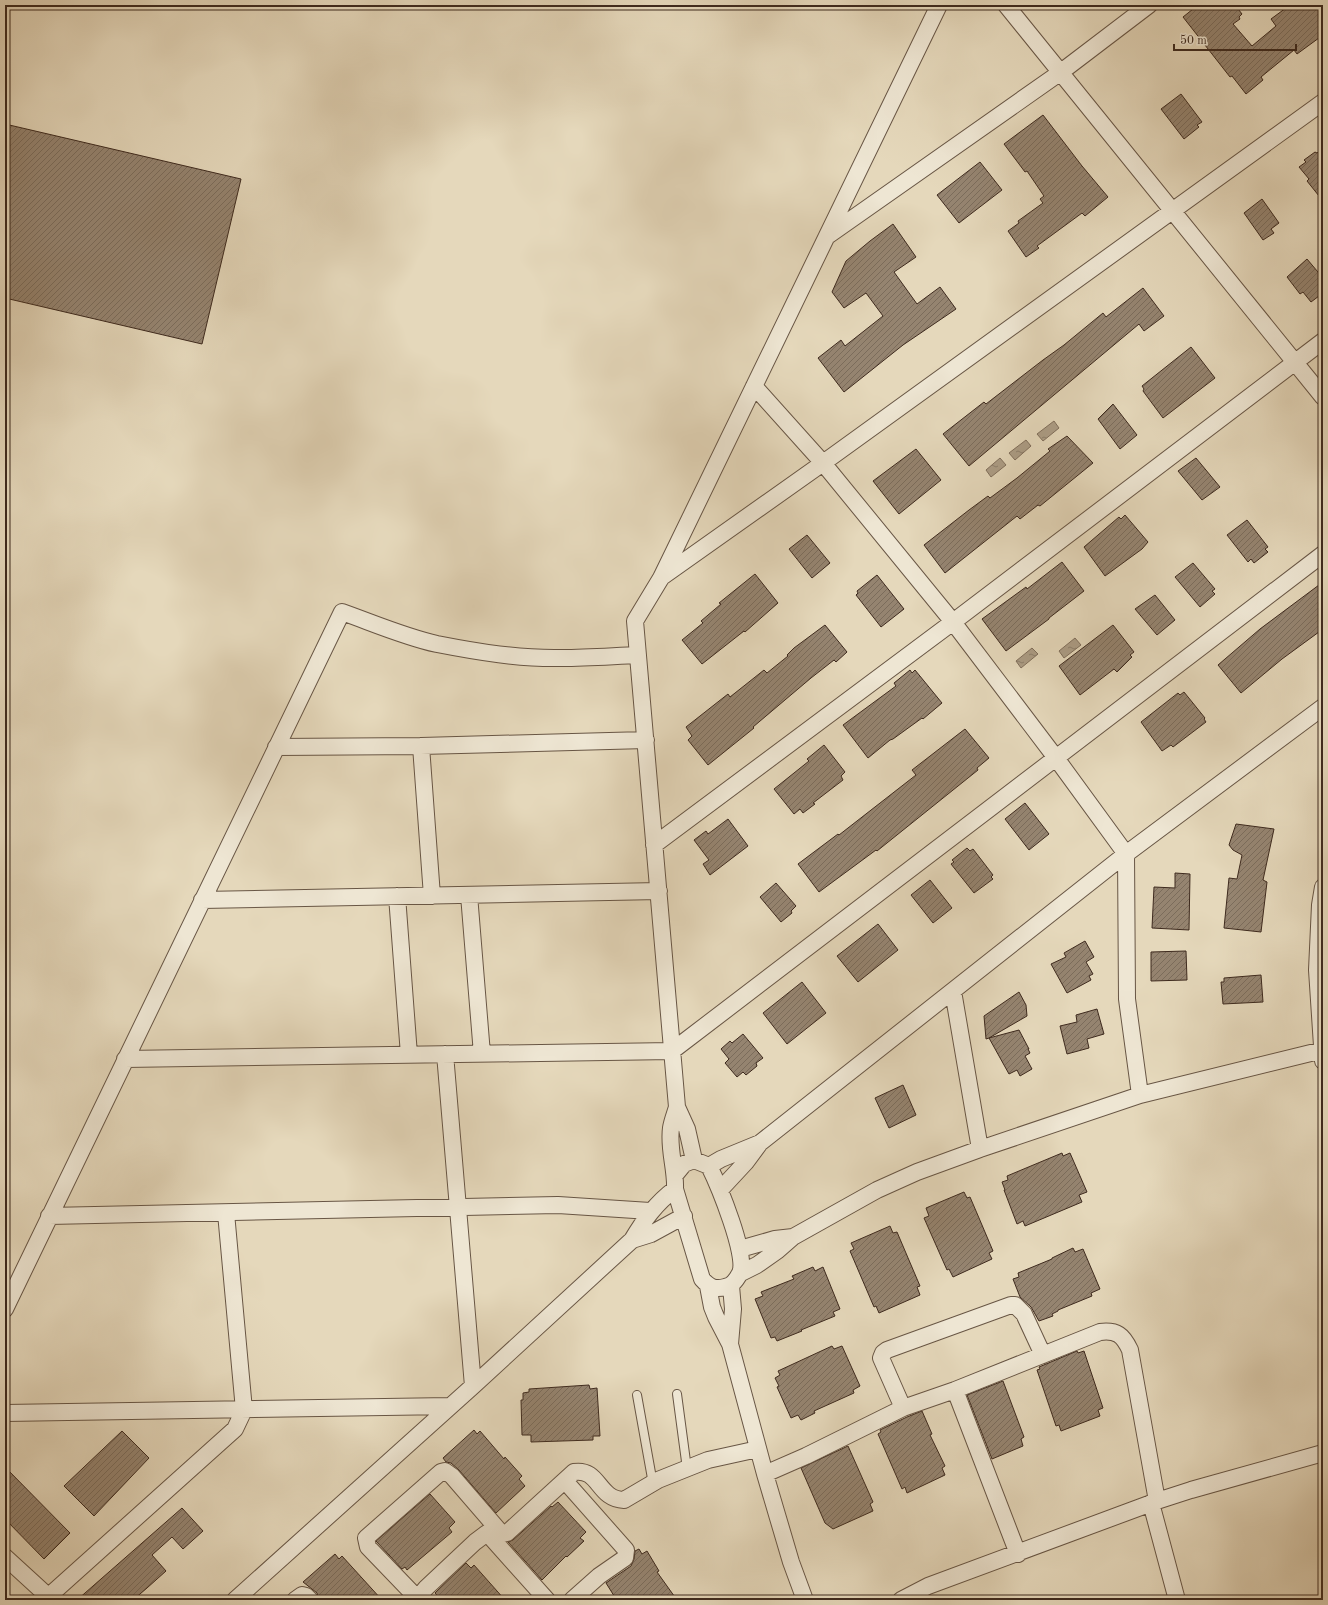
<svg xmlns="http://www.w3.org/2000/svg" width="1328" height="1605" font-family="'Old Standard TT',serif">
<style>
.water{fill:url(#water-ripples);stroke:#806f5c}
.building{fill:url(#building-hatch);stroke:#3e2a1e}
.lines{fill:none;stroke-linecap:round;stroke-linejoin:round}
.service-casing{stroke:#685645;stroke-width:10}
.minor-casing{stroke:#685645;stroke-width:18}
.service{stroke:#eee6d3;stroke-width:8}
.minor{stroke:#eee6d3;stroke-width:16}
</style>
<defs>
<pattern id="water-ripples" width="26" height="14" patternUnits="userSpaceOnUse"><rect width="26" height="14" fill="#ac9d86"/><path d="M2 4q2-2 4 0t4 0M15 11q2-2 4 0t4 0" fill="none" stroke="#8d806d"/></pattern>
<pattern id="building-hatch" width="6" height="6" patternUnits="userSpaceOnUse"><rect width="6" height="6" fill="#958470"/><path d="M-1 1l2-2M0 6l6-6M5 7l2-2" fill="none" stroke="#7b6c5b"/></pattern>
</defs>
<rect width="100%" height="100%" fill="#e5d8bb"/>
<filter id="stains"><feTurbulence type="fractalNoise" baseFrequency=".005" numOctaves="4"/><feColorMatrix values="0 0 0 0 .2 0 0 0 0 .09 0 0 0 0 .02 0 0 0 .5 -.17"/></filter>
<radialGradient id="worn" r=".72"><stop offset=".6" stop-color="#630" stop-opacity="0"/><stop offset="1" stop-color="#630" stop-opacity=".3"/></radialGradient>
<path class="water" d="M1054,421L1059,428L1043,441L1037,434Z
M1026,440L1031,446L1015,460L1009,453Z
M1000,458L1006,465L991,477L986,470Z
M1075,638L1081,645L1064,658L1059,651Z
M1032,648L1038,654L1021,668L1016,661Z"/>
<path class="building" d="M1198,5H1235L1242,14L1239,17L1240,19L1233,24L1252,46L1276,26L1271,19L1290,5H1323V35L1297,54L1294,50L1261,77L1263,80L1246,94L1232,76L1230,77L1183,17Z
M1181,94L1202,122L1197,125L1199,127L1184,139L1161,109Z
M1043,115L1082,166L1108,197L1085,216L1082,213L1037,246L1039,248L1026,257L1008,231L1019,223L1018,221L1043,203L1040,199L1044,196L1027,171L1025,172L1004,144Z
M5,124L241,179L202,344L5,298Z
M1323,148V201L1307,181L1309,179L1299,167L1306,162L1304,160L1315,152L1317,153Z
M980,162L1002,190L959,223L937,195Z
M1262,199L1279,223L1271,229L1274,233L1263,240L1244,213Z
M893,224L916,257L894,272L917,304L940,287L956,309L903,345L844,392L818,358L841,340L845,346L883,316L866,293L844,308L832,292L846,261L870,241Z
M1307,259L1323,278V293L1311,302L1303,292L1300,294L1287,277Z
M1143,288L1164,316L1144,331L1139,324L969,466L943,434L984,402L986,404L1043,360L1064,345L1103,313L1106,317Z
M1191,347L1215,378L1163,418L1143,391L1144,389L1142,386Z
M1113,404L1137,435L1120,449L1098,419Z
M1067,436L1093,463L1040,506L1038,505L1020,519L1017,516L945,573L924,545L969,510L988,496L990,498L1017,478L1050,451L1048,449Z
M916,449L941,480L899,514L873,481Z
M1196,458L1220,487L1202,500L1178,471Z
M1125,515L1148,542L1142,549L1105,576L1084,547L1119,517L1121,519Z
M1247,520L1268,547L1265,549L1268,552L1254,563L1251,559L1248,562L1227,535Z
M807,535L830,563L812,578L789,549Z
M1062,562L1084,591L1049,618V619L1006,651L982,619L1026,587L1027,589Z
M1193,563L1215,589L1212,591L1215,594L1200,607L1175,577Z
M755,574L778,603L745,632L744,631L702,664L682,640L703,623L701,621L721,604L719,603Z
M877,575L904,609L881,627L856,595L858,593L857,591Z
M1323,582V629L1282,659L1241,693L1218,665L1260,629Z
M1155,595L1175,620L1157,635L1135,609Z
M825,625L847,652L836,662L834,660L811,678L753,727L754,728L708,765L688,740L692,736L686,727L728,694L730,697L764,670L767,673L788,656L787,655L794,648Z
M1113,625L1134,652L1130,655L1132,657L1117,672L1114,669L1080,695L1059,666Z
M910,670L912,673L915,670L942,703L923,719L922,718L893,739L890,740L868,758L843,725L896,686L894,683Z
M1184,692L1205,718L1204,719L1206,722L1173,747L1171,745L1162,751L1141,722L1178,693L1180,695Z
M965,729L989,758L977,768L978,770L877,851L876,850L819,892L798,864L838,834L839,835L916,775L912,770Z
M824,745L845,772L841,776L843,780L813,803L815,804L803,813L800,809L794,814L774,789L809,761L807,759Z
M1025,803L1049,834L1029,850L1005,819Z
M728,819L748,846L710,875L703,864L709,860L694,840L706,831L708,834Z
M1236,824L1274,829L1263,880L1267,882L1261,932L1224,928L1229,878L1237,879L1242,855L1233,850L1229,845Z
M967,848L970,851L973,849L993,875L991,877L993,879L974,893L951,864L954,862L952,860Z
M1175,873L1190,874L1189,930L1152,928L1154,887L1175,888Z
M930,880L952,908L933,923L911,895Z
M776,883L796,906L791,911L792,913L781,922L760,897Z
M878,924L898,950L858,982L837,956Z
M1085,941L1094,957L1086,962L1093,974L1089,976L1091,980L1067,993L1051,964L1066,957L1064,953Z
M1186,951L1187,980L1151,981V952Z
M1261,975L1263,1002L1223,1004L1221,982H1224V978Z
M802,982L826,1013L787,1044L763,1013Z
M1019,992L1026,1005L1027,1016L989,1038L1019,1030L1029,1049H1028L1030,1053L1025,1056L1032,1069L1020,1076L1017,1070L1009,1074L989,1038L986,1039L984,1016Z
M1097,1009L1104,1034L1087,1039L1089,1048L1067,1054L1060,1026L1077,1022L1076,1015Z
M743,1034L763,1058L756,1063L757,1066L746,1075L743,1072L737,1077L725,1063L729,1059L721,1049L730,1041L732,1043Z
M903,1085L916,1115L889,1128L875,1098Z
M1062,1153L1063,1156L1070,1153L1087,1192L1079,1195L1082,1202L1025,1226L1023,1221L1017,1224L1004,1190H1005L1002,1182L1008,1180L1007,1176Z
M964,1192L967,1198L970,1197L979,1218L993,1251L989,1253L992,1259L953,1277L949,1269L947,1270L924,1218L929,1216L926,1208Z
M890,1226L893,1233L897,1232L920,1286L917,1287L920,1295L879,1313L876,1306L874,1307L850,1251L854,1249L851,1243Z
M1073,1248L1075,1252L1083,1249L1100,1289L1091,1293L1092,1296L1058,1310V1311L1052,1314L1053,1316L1039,1321L1031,1307L1020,1297L1013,1279L1019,1277L1018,1273L1052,1259V1258Z
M813,1267L815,1271L823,1267L840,1309L833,1312L835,1316L801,1330L802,1331L777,1341L775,1337L771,1338L755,1299L763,1296L761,1292L794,1279L792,1276Z
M832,1346L834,1349L842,1346L860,1386L853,1390L854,1393L814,1411L815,1413L801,1420L798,1415L791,1418L777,1387L779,1386L775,1378L780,1375L778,1371Z
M1077,1351L1078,1353L1084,1351L1103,1408L1098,1410L1100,1416L1061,1431L1059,1425L1056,1426L1037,1370L1040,1369L1039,1367Z
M1003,1381L1024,1437L1021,1439L1023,1446L992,1459L967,1395Z
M589,1385L590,1389L597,1388L600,1436H593V1440L531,1442V1435H522L521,1400H523V1393L529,1392V1389Z
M922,1411L932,1434L930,1435L945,1466L942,1468L945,1475L907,1493L905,1487L902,1489L878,1434L881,1432L880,1430L907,1417Z
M474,1430L477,1434L480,1431L504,1459L505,1457L522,1476L519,1479L525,1486L496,1513L459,1470L451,1463L446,1462L443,1458Z
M122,1431L149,1458L94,1516L64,1486Z
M848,1446L873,1502L870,1504L873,1511L833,1529L825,1523L801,1468Z
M5,1467L70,1533L44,1559L5,1519Z
M430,1494L455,1522L449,1528L452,1532L407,1570L405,1567L402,1569L376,1541Z
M558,1502L586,1532L580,1538L584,1541L567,1557L566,1556L542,1580L508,1542L513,1540L551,1506L552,1507Z
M182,1508L203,1531L183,1549L172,1537L152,1555L166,1571L147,1588L133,1600H77Z
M639,1549L642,1554L647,1551L659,1571L657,1572L677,1600H624L622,1596L616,1599L606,1583L631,1566L634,1559L635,1551Z
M335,1554L339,1559L342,1556L382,1600H319L317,1593L303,1582Z
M466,1563L471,1568L474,1565L505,1600H441L435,1593Z"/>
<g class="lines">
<g class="service-casing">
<path id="service" d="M677,1394L687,1469
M637,1395L653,1484"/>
</g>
<g class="minor-casing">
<path id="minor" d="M1006,5L1323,397
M829,235L1061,72L1149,5
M754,386L823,463L953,622L1056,758L1126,854L1127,999L1140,1095
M662,577L823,463L1323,102
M421,746L432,896
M276,747L421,746L646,740
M654,845L953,622L1323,341
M469,895L482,1054
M397,896L409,1055
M202,900L659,891
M953,991L980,1149
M445,1054L473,1386
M125,1059L672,1051L1323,554
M1323,1061L1317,970L1320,905L1323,887
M677,1107L687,1129L694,1160
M709,1166L721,1159L760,1143
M675,1175L684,1164L694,1160L709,1166C718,1184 748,1256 740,1273C737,1279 732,1286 725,1287C715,1290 709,1287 702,1279L675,1189C676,1169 668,1149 671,1128C672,1121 675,1114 677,1107L635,621L661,578L939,5
M720,1190L746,1162L760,1143L1126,854L1323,707
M49,1216L558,1205L650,1211
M632,1240L651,1234L684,1216
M740,1249L775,1239L793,1237
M741,1273L757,1265L777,1251L793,1237L877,1190L917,1172L980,1149L1140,1095L1323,1050
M708,1286L712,1307L716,1317L730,1344L765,1474L791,1562L805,1600
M5,1309L342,612C373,623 405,637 437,644C478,652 520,659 562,658C587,658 613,656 638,655
M730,1344L733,1309L731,1286
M903,1408L881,1358L883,1353L887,1350L1011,1305H1015L1024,1314L1043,1355
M5,1413L450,1406
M765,1474L806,1456L903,1408L955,1390
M565,1481L626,1550L625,1558L599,1576L572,1600
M1151,1503L1177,1600
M487,1533L547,1600
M1018,1554L955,1390L1100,1332C1117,1330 1123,1335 1130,1350L1157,1501
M5,1557L52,1600
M49,1596L235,1429L244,1410L226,1213
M235,1600L473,1386L632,1240C644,1220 656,1203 675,1189
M295,1600L302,1595L306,1596L310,1600
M419,1600L368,1547L366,1538L441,1472L445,1471L452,1476L502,1534
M420,1600L421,1594L426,1588L475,1542L487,1533L498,1535L507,1533L574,1472C600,1468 597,1499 624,1500L658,1480L708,1460L758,1449
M901,1600L928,1586L1157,1501L1191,1490L1323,1453"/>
</g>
<use href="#service" class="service"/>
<use href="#minor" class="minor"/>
</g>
<rect width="1328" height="1605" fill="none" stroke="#e5d8bb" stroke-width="20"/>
<rect x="6" y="6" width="1316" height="1593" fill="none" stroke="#3e2a1e" stroke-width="2"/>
<rect x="10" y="10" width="1308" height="1585" fill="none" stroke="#3e2a1e"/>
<path d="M1174 44v6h122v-6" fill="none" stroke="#3e2a1e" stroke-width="2"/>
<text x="1180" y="44" font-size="12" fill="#3e2a1e" stroke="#eee6d3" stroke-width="3" paint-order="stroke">50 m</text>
<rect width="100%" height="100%" filter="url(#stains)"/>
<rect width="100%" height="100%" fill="url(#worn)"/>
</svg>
